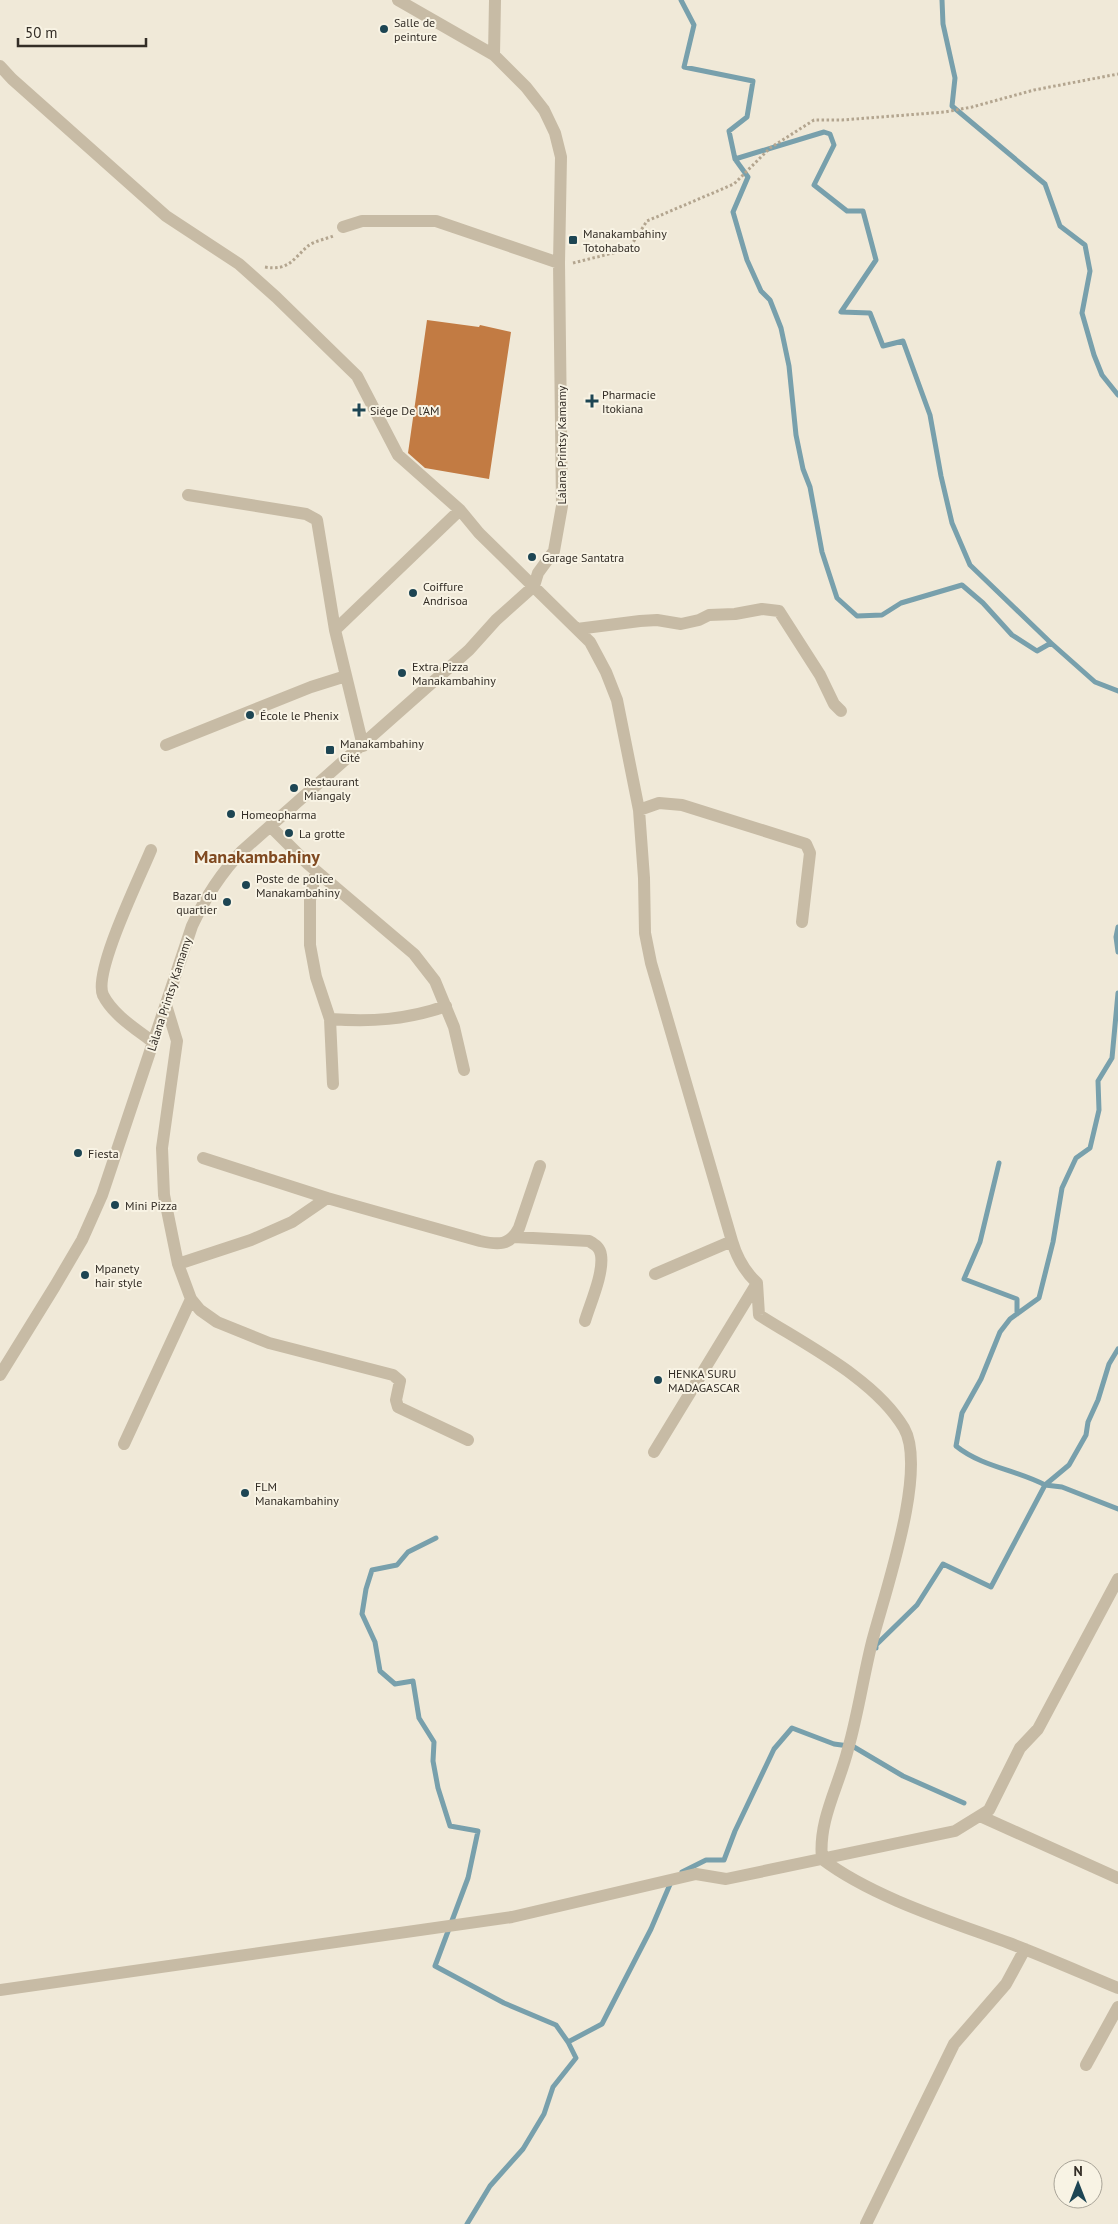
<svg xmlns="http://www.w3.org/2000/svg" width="1118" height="2224" font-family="'PT Sans',sans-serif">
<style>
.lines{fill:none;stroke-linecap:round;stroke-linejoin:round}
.stream{stroke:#78a0ac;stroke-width:5}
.building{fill:#c27b43}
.path{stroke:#b3a58f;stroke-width:3;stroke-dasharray:2.5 2.5;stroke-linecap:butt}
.minor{stroke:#c7bba5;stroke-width:12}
.poi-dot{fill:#1d4553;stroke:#f8f3e4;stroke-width:2}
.labels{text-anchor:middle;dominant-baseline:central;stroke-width:4;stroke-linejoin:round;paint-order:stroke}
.poi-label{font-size:12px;fill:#332d26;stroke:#f8f3e4;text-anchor:start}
.street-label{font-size:12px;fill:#332d26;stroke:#f8f3e4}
.district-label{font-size:18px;font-weight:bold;fill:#804a21;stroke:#f8f3e4}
</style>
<rect width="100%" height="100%" fill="#f0e9d8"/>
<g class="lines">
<path class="stream" d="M681,0L694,25L684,67L753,81L747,117L729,131L735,159L748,177L733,212L747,260L761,291L770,300L781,328L789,366L796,435L803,469L810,487L822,552L837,598L857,616L882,615L901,603L962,585L983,603L1012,635L1037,651L1051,643L1095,682L1118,691
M942,0L943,24L955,78L952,106L1045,184L1060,226L1085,245L1090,271L1082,313L1094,355L1102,375L1118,395
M735,159L824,132L830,134L834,145L814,185L847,211H863L876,260L841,312L870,313L883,346L903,341L930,415L941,476L952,523L970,565L1051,643
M1118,927L1116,937L1118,952
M999,1163L980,1242L964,1279L1017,1299V1314
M1045,1485L1069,1465L1086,1435L1088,1422L1098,1400L1109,1364L1118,1349
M1045,1485L1062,1487L1118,1509
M436,1538L408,1552L397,1565L372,1570L366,1589L362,1614L375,1642L380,1671L395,1684L413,1681L419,1718L434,1742L433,1761L438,1788L450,1826L478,1831L468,1878L435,1966L504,2003L556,2025L568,2042
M876,1648V1645L917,1605L943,1564L991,1587L1045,1485C1017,1470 982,1467 956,1446L962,1413L981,1379L1000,1332L1010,1319L1039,1298L1053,1242L1062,1188L1076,1158L1090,1148L1099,1110L1098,1081L1112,1058L1118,993
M854,1747L903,1776L964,1803
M682,1872L706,1860H724L735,1831L774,1749L792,1728L834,1744L849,1746
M467,2224L490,2186L523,2149L544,2114L553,2087L576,2058L568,2042L602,2024L651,1929L671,1882"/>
</g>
<path class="building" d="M427,320L479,327L480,325L511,332L489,479L425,468L408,453Z"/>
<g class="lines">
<path class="path" d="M573,263L617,252L632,244L647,221L734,184L770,148L814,120H842L945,112L972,107L1034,90L1118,74
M265,267C289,271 293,259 308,246C314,241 326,239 333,236"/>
<path class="minor" d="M494,55L495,0
M0,66L12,79L166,216L239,264L276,297L357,376L398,455L460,510L479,533L590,642L606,672L617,700L639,810
M343,227L362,221H436L559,263
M188,495L306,514L317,520L335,630L460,510
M577,629L640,621L657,620L681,624L699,620L709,615L735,614L762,609L779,611L820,675L834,704L841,711
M335,630L363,746
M166,745L311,687L346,676
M270,826L308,864L414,954L435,981L454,1027L464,1070
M151,850C140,877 93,972 103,995C113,1015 136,1029 153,1042
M316,871L310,900V945L316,977L330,1019L333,1084
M166,1005L177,1041L162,1148L164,1195L178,1264L191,1299L200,1310L217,1322L269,1343L393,1375L400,1381L396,1400L398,1407L468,1440
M330,1019C370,1022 407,1020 446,1006
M203,1158L327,1198
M514,1237L589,1241C596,1245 600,1248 601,1255C604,1273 590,1304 585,1321
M732,1241L651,963L645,933L644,878L639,810L659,803L682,805L806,844L810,853L802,922
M178,1264L251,1240L292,1222L327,1198L480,1241C498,1245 510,1246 519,1228L540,1166
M655,1274L732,1241C737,1258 744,1271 757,1283L759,1315C806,1345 875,1379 904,1428C928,1470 884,1595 872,1642C863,1678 858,1714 848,1749C839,1786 818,1820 822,1859C872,1897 949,1921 1009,1943C1046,1957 1082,1973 1118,1988
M0,1375L55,1286L82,1240L102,1195L192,926C205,898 221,873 242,851L469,650L496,620L534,586L538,573L554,551L562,506L559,263L561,157L555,133L544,110L526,87L494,55L398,0
M124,1444L191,1299
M654,1452L757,1283
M980,1816L1118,1878
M0,1990L512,1917L696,1874L726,1879L955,1831L989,1810L1020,1748L1038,1729L1118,1579
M1086,2065L1118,2007
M866,2224L954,2044L1006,1984L1025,1949"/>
</g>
<g class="poi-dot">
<circle cx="384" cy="29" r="5"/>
<rect x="568" y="235" width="10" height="10" rx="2.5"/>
<path d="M589.5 393.5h5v5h5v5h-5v5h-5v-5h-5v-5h5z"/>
<path d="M356.5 402.5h5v5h5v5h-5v5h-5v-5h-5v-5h5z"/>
<circle cx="532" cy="557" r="5"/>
<circle cx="413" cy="593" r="5"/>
<circle cx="402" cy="673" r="5"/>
<circle cx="250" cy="715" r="5"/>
<rect x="325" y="745" width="10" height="10" rx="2.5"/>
<circle cx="294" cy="788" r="5"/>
<circle cx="231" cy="814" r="5"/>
<circle cx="289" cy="833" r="5"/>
<circle cx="246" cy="885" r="5"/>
<circle cx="227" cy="902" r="5"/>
<circle cx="78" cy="1153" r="5"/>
<circle cx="115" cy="1205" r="5"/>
<circle cx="85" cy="1275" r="5"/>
<circle cx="658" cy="1380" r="5"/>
<circle cx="245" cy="1493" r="5"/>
</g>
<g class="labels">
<g class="poi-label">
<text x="394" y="22">Salle de<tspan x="394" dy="14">peinture</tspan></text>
<text x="583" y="233">Manakambahiny<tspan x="583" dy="14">Totohabato</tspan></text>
<text x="602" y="394">Pharmacie<tspan x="602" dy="14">Itokiana</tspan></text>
<text x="370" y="410">Siége De l'AM</text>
<text x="542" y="557">Garage Santatra</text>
<text x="423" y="586">Coiffure<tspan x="423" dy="14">Andrisoa</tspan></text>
<text x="412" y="666">Extra Pizza<tspan x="412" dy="14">Manakambahiny</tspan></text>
<text x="260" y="715">École le Phenix</text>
<text x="340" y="743">Manakambahiny<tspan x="340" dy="14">Cité</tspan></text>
<text x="304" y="781">Restaurant<tspan x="304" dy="14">Miangaly</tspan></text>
<text x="241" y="814">Homeopharma</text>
<text x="299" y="833">La grotte</text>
<text x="256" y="878">Poste de police<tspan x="256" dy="14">Manakambahiny</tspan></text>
<text x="217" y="895" text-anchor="end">Bazar du<tspan x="217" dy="14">quartier</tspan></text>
<text x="88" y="1153">Fiesta</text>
<text x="125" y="1205">Mini Pizza</text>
<text x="95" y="1268">Mpanety<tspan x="95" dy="14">hair style</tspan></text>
<text x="668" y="1373">HENKA SURU<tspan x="668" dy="14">MADAGASCAR</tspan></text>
<text x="255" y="1486">FLM<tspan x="255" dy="14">Manakambahiny</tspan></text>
</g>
<g class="street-label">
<text transform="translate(561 445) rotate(-90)">Làlana Printsy Kamamy</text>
<text transform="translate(169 994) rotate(-72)">Làlana Printsy Kamamy</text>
</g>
<g class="district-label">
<text x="257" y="856">Manakambahiny</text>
</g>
</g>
<g transform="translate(1078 2184)"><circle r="24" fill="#f8f3e4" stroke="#a9a498"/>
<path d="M0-4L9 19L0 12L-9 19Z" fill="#1d4553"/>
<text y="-8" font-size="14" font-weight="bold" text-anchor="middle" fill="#332d26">N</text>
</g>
<path d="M18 38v8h128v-8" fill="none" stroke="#332d26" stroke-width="2.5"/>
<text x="25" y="38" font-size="15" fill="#332d26" stroke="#f8f3e4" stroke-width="4" paint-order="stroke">50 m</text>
</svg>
